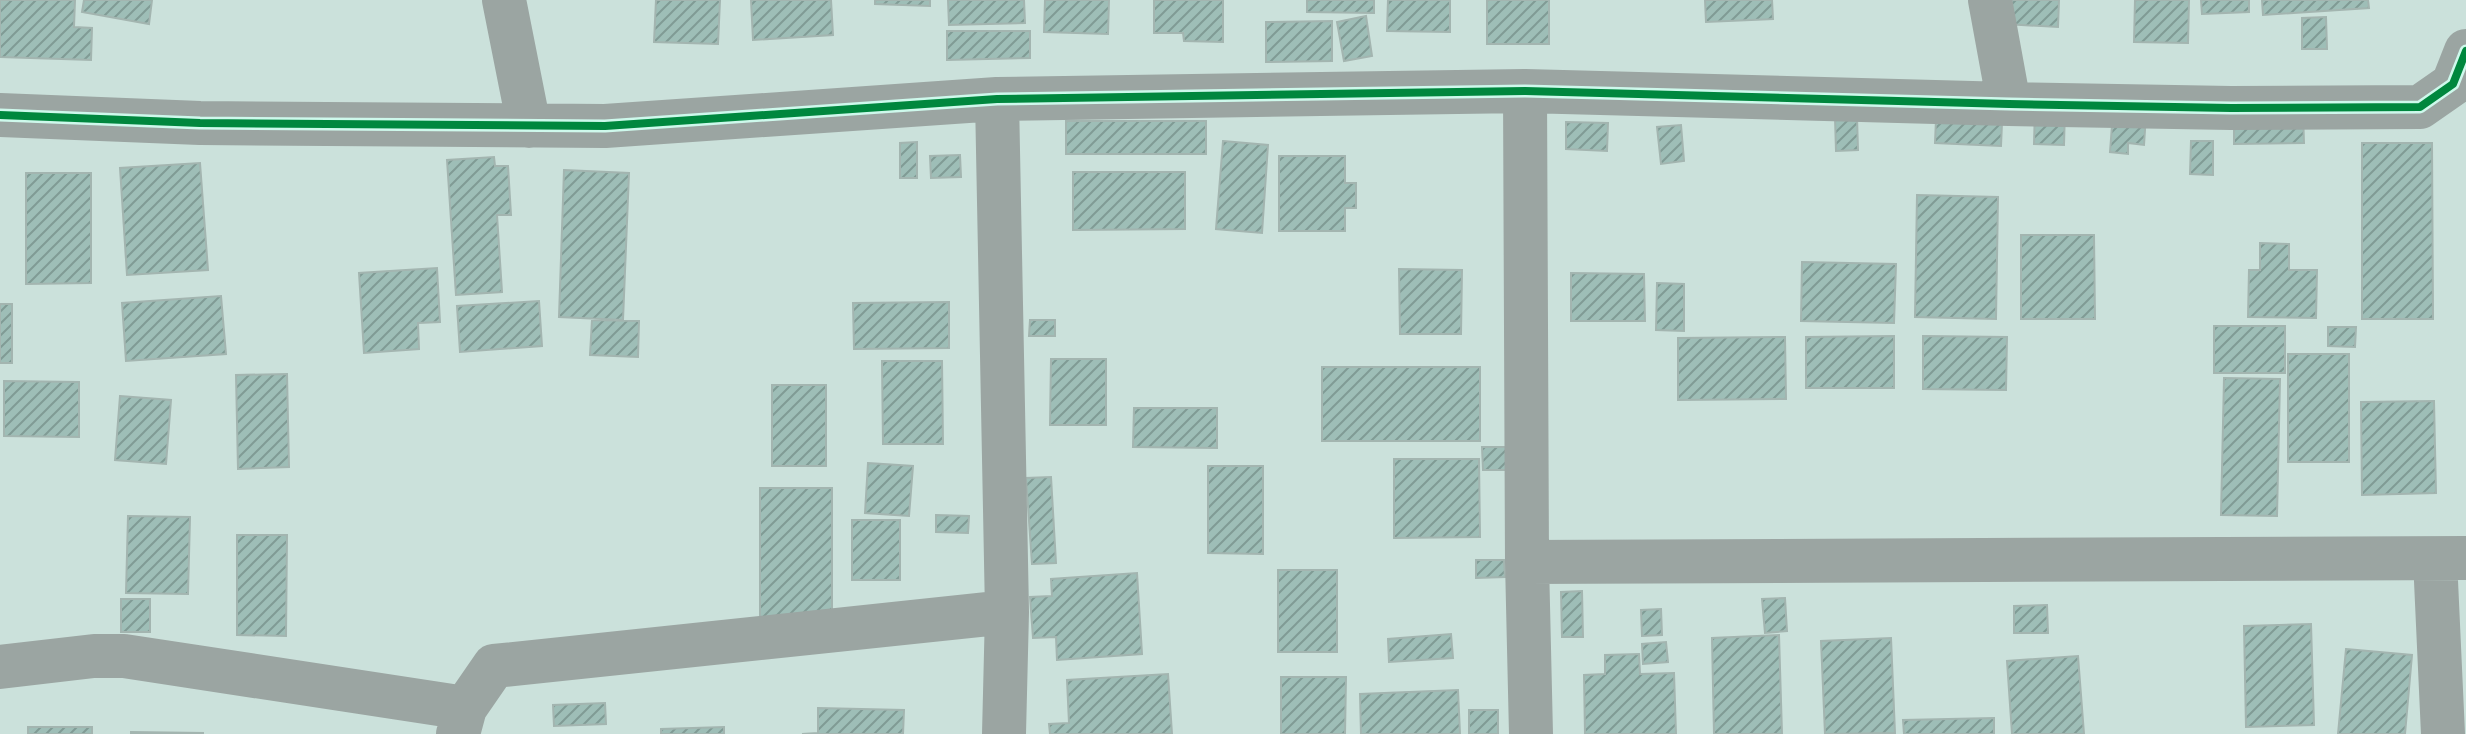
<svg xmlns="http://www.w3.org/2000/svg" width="2466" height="734" font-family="Figtree,sans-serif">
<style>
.building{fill:url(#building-hatch);stroke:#a3b5b0;stroke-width:2}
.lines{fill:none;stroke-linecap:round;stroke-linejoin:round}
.street{stroke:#9ba5a2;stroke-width:44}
.cycleway-casing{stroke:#cef9ec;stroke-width:13}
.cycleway{stroke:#00873e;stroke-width:8}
</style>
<defs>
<pattern id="building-hatch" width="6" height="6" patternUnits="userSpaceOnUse" patternTransform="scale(2)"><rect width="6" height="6" fill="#9ebeb7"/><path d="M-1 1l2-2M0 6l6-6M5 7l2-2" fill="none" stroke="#809b95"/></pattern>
</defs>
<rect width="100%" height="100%" fill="#cbe1db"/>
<path class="building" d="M0,0H75L74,27L92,28L91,60L0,57Z
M84,0H152L149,24L82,12Z
M656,0H720L718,44L654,42Z
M751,0H831L833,35L753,40Z
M875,0H930V6L875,4Z
M948,0H1024L1025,23L949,25Z
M1045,0H1109L1108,34L1044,32Z
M1154,0H1223V42L1184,41L1183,33H1154Z
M1307,0H1374V13L1307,12Z
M1388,0H1450V32L1387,31Z
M1487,0H1549V44H1487Z
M1705,0H1772L1773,19L1706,22Z
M2006,0H2059L2058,27L2005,24Z
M2135,0H2189L2188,43L2134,42Z
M2201,0H2249V12L2202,14Z
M2262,0H2368L2369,8L2263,15Z
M1366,16L1372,56L1344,61L1337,22Z
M2326,17L2327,49H2302V18Z
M1332,21V61L1266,62V22Z
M947,31H1030V58L947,60Z
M2035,108L2065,109L2064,145L2034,144Z
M2113,112L2146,115L2144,145L2128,143V154L2110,152Z
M2303,113L2304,143L2234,144V115Z
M1857,117L1858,150L1836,151L1835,118Z
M1936,119L2002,123L2001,146L1935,143Z
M1066,121H1206V154H1066Z
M1566,122L1608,123L1607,151L1566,149Z
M1681,125L1684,161L1661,164L1657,127Z
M1223,141L1268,145L1262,233L1216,229Z
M2191,141H2213V175L2190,174Z
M917,142V178H900V143Z
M2362,143H2432L2433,319H2362Z
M960,155L961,177L931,178L930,156Z
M1279,156H1345V183H1356V208H1345V231H1279Z
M494,157L495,166H508L511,215H497L502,292L456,295L447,160Z
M200,163L208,270L127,275L120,168Z
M564,170L629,173L623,320L559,317Z
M1073,172H1185V229L1073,230Z
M26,173H91V283L26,284Z
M1917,195L1998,197L1996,319L1915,317Z
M2021,235H2094L2095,319H2021Z
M2260,243L2289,244V270H2317L2316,318L2248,317L2249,270H2260Z
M1802,262L1896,264L1894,323L1801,321Z
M437,268L440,322L418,323L419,349L364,353L359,273Z
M1399,269L1462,270L1461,334H1400Z
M1571,273L1644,274L1645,321H1571Z
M1657,283L1684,284V331L1656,330Z
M221,296L226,354L126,361L122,303Z
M539,301L542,346L460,352L457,306Z
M949,302V348L854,349L853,303Z
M0,304H12V363H0Z
M592,320L639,321L638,357L590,355Z
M1030,320H1055V336H1029Z
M2214,326H2285V373H2214Z
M2328,327H2356L2355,347L2328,346Z
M1894,336V388H1806V337Z
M1923,336L2007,337L2006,390L1923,389Z
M1785,337L1786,399L1678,400V338Z
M2288,354H2349V462H2288Z
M1051,359H1106V425H1050Z
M882,361H942L943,444H883Z
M1322,367H1480V441H1322Z
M287,374L289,467L238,469L236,375Z
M2224,378L2280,379L2277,516L2221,515Z
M4,381L79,382V437L4,436Z
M772,385H826V466H772Z
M120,396L171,400L166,464L115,460Z
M2434,401L2436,493L2362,495L2361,402Z
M1134,408H1217V448L1133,447Z
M1482,447H1511V470H1483Z
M1394,459H1479L1480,537L1394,538Z
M868,463L913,466L909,516L865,513Z
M1208,466H1263V554L1208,553Z
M1051,477L1056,563L1032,564L1026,478Z
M760,488H832V617H760Z
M936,515L969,516L968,533L936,532Z
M128,516L190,517L188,594L126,593Z
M852,520H900V580H852Z
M237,535H287L286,636L237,635Z
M1476,560H1504L1505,577L1476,578Z
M1278,570H1337V652H1278Z
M1137,573L1142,654L1057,660L1056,637L1033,638L1030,597L1052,596L1051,579Z
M1582,591L1583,637H1562L1561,592Z
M1785,598L1787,631L1765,633L1762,599Z
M121,599H150V632H121Z
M2047,605L2048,633H2014V606Z
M1661,609L1662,635L1642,636L1641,610Z
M2311,624L2314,725L2246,727L2244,626Z
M1451,634L1453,658L1389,662L1388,639Z
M1779,635L1782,734H1714L1712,638Z
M1891,638L1895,733L1825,734L1821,641Z
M1666,642L1668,662L1643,664L1642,644Z
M2346,649L2412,655L2405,734H2338Z
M1639,654L1640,674L1674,673L1676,734H1585L1584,675L1605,674V655Z
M2078,656L2084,734H2012L2007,661Z
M1168,674L1172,734H1050L1049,724L1069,723L1067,680Z
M1281,677H1346L1345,734H1281Z
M1458,690L1460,734H1361L1360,694Z
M605,703L606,724L554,726L553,705Z
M818,708L904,710L903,734H802L818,733Z
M1469,710H1498V734H1469Z
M1994,718V734H1904L1903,720Z
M28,727H92V734H28Z
M724,727V734H661V729Z
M131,732L203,733V734H131Z"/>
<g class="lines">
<path class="street" d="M504,0L529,126
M1990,0L2009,104
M1525,91L1527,562L1531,734
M997,99L1007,612L1004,734
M0,115L200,123L605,126L997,99L1525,91L2009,104L2231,108L2420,107L2453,84L2466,51
M2435,559L2443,734
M1527,562L2466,558
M0,667L94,656H124L465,708
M458,734L465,708L494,666L1007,612"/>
<g class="cycleway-casing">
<path id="cycleway" d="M0,115L200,123L605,126L997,99L1525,91L2009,104L2231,108L2420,107L2453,84L2466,51"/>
</g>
<use href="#cycleway" class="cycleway"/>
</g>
</svg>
